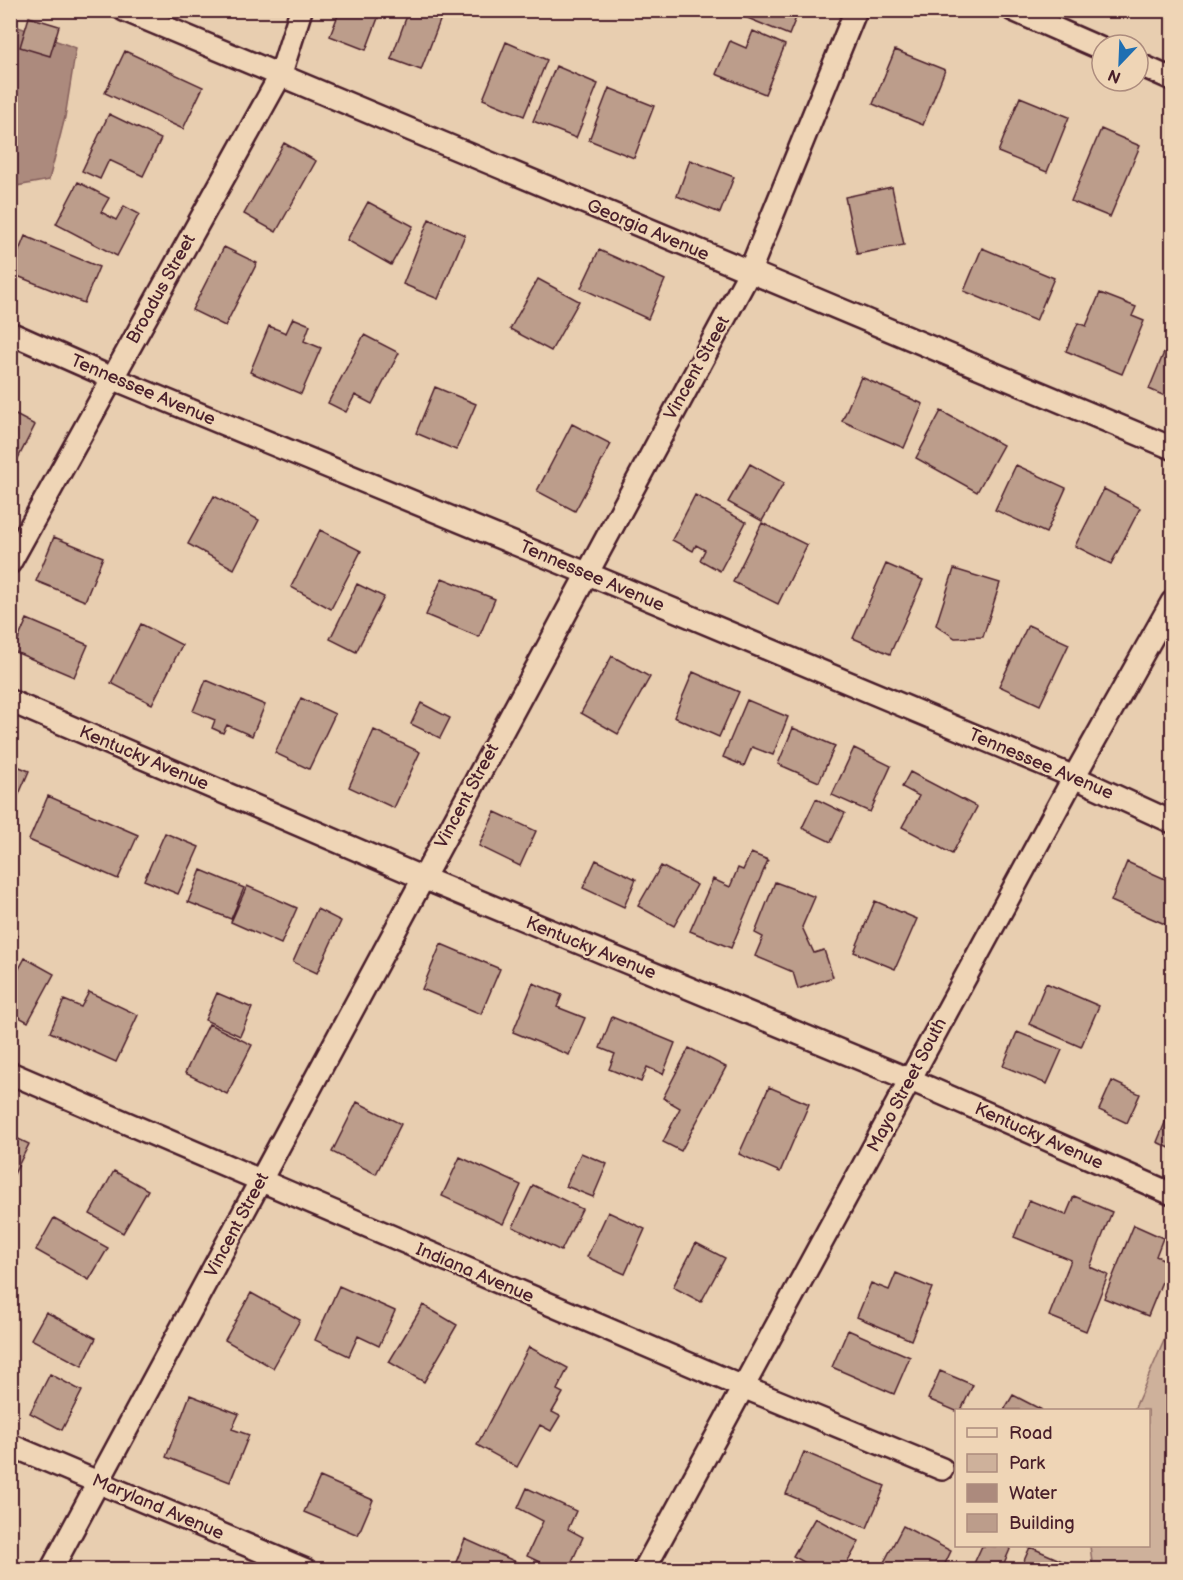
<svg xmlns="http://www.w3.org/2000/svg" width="1183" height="1580" font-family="'Balsamiq Sans',sans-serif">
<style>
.green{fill:#ceb19b;stroke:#8c6863;stroke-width:1.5}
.water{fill:#ac8a7d;stroke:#855f5c;stroke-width:1.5}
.building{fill:#bc9d8b;stroke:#4a1f2b;stroke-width:1.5}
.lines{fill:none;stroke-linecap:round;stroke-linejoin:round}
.minor-casing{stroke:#4a1f2b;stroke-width:26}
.minor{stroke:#efd5b6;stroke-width:21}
.labels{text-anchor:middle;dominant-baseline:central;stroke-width:4.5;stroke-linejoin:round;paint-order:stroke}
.street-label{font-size:18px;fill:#4a1f2b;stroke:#efd5b6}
</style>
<rect width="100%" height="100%" fill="#e8ceb0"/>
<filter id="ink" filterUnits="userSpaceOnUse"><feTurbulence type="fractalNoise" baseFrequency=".0167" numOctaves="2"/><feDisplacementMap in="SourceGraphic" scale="12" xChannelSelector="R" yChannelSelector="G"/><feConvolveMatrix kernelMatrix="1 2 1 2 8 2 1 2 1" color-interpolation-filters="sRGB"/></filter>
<g filter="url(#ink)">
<path class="green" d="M1172,1322V1569H1093L1090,1546H1148V1410H1134Z"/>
<path class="water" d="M10,24L76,48L65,117L49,180L11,187Z"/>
<path class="building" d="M340,10H381L366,50L330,36Z
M409,10H421L441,18L421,70L391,59Z
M728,10H799L789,35Z
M29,17L59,26L50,56L20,47Z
M753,31L785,45L765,94L716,74L730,41L746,48Z
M506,42L547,60L524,116L483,99Z
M895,50L945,70L923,125L873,104Z
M125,51L203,87L183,129L105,93Z
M556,66L598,84L576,138L533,121Z
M609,88L654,106L634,158L589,140Z
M1020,97L1069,117L1047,172L998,152Z
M109,114L161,139L143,176L109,160L100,179L82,171Z
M1101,129L1140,146L1110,217L1071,201Z
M284,143L316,161L276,232L244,214Z
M690,160L734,177L720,213L677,196Z
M78,182L109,198L101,212L116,220L124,206L139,214L117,256L56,224Z
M892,187L904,245L857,254L845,197Z
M368,202L413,226L391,265L347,240Z
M429,219L465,235L438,299L403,284Z
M25,236L99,267L84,303L10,273Z
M224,247L257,263L225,326L192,310Z
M982,248L1054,278L1036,321L964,291Z
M599,250L665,280L648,319L581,288Z
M538,279L579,301L551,351L510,329Z
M1100,293L1136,307L1132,316L1144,321L1122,374L1066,351L1078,323L1086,326Z
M293,318L310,325L304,341L321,348L301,394L250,372L269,326L286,333Z
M1172,333V399L1149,389Z
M364,335L399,353L372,404L355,395L346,412L328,403Z
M861,377L923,404L904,448L842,421Z
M435,387L476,404L456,450L416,433Z
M941,411L1003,445L977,492L916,458Z
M10,412L35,425L13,468L10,467Z
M572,424L611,444L575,511L537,491Z
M750,464L784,483L762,521L728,502Z
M1016,465L1066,488L1046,533L995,510Z
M1104,489L1140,508L1111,564L1075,546Z
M695,495L746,522L720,571L700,560L705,550L696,545L693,551L672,540Z
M214,496L259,520L234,569L188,544Z
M762,523L807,545L778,604L733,582Z
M320,530L361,551L331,609L291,587Z
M54,537L103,557L85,601L36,581Z
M886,564L923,580L890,654L853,638Z
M954,569L1000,583L983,637L955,638L936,625Z
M442,578L495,599L479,637L426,615Z
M357,584L384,597L356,652L330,639Z
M27,619L88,645L74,677L13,651Z
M141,624L182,645L152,704L111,683Z
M1028,625L1069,644L1040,705L999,686Z
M612,656L650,677L618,734L581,713Z
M693,672L739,692L719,737L674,717Z
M206,680L265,705L252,736L227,725L223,733L212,728L215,720L193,711Z
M301,698L335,714L309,769L275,753Z
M747,700L788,717L773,755L752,747L744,766L723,757Z
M421,703L450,718L440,738L411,724Z
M793,728L835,746L819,782L778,764Z
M374,730L420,752L394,808L349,787Z
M854,748L891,766L870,812L832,795Z
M10,763L29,771L10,815Z
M910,772L977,807L952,854L902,827L919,796L902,787Z
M48,796L138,835L118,879L29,840Z
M816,799L845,813L831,842L802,828Z
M495,812L536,831L520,866L479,846Z
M165,833L199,847L178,894L144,880Z
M751,853L768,860L731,948L690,931L713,879L730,887L738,868L743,870Z
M596,860L636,879L624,907L583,888Z
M1127,862L1172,882V927L1111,901Z
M661,866L697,885L674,926L638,906Z
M201,870L244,888L231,919L188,902Z
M775,882L815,897L802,927L814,953L824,950L833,977L798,989L793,972L755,956L763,937L755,933Z
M247,886L297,908L281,944L231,922Z
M875,901L917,919L895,969L854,952Z
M317,909L341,921L317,973L293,962Z
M10,932L18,936L10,951Z
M441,944L500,969L481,1014L422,989Z
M25,958L54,974L28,1022L10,1012V985Z
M533,983L562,995L557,1007L585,1018L569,1055L513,1032Z
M1046,983L1099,1006L1081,1047L1029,1024Z
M89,992L138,1015L116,1062L50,1032L64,1000L81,1007Z
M217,993L252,1008L240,1036L205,1020Z
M612,1017L675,1043L663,1074L647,1067L641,1082L609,1069L615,1054L600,1048Z
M209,1024L252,1045L227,1094L185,1073Z
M1017,1032L1062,1050L1047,1084L1003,1066Z
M689,1048L726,1067L681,1151L663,1142L680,1108L663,1098Z
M1112,1081L1140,1094L1127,1123L1099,1110Z
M769,1087L809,1104L780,1172L739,1154Z
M357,1102L401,1124L376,1174L332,1152Z
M1171,1108L1172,1109V1149L1157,1142Z
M10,1135L29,1144L13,1176L10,1175Z
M581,1153L607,1164L593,1197L566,1186Z
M460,1157L521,1185L503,1224L442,1196Z
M114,1171L148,1190L123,1233L90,1214Z
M533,1185L582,1209L561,1251L513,1227Z
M1074,1196L1112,1212L1090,1267L1108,1275L1086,1331L1049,1316L1071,1260L1014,1237L1029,1200L1066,1215Z
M608,1212L645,1229L625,1274L587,1257Z
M54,1218L108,1248L89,1280L36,1250Z
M1134,1225L1163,1238L1156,1256L1170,1262L1148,1316L1104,1298Z
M696,1243L725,1258L701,1302L673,1287Z
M896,1273L932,1288L911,1340L857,1317L871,1283L889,1290Z
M339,1286L395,1311L379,1346L358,1336L349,1356L315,1340Z
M251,1293L300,1320L273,1368L225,1340Z
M423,1305L457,1325L424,1382L389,1362Z
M46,1312L96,1338L82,1366L31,1339Z
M848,1330L910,1357L894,1394L832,1367Z
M529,1347L568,1368L557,1390L563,1393L552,1412L560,1416L551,1431L540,1425L517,1467L477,1445Z
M940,1371L973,1385L961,1410L956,1411L928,1399Z
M50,1374L82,1391L62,1430L30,1413Z
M190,1395L239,1414L232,1429L249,1435L230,1482L166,1457Z
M1013,1395L1042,1410H1004Z
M804,1452L885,1486L867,1528L786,1494Z
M320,1477L373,1500L358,1535L304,1512Z
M527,1488L576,1511L568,1529L583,1537L568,1570H556L527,1556L543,1521L518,1508Z
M815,1518L859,1542L843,1570H818L793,1556Z
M903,1526L951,1551L942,1570H880Z
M465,1539L523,1565L521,1570H453Z
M982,1546L1011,1547L1001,1570H971Z
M1030,1547L1076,1567L1075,1570H1020Z"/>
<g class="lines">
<g class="minor-casing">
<path id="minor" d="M124,10L1172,448
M1013,10L1102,49
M1138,64L1172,79
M10,333L112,378L586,573L1074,777L1172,822
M10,563L280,76L301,10
M10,701L423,878L911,1080L1172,1194
M10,1073L743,1387L942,1469
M10,1445L306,1570
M51,1570L749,273L856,10
M644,1570L1074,777L1172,602"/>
</g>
<use href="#minor" class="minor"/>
</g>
</g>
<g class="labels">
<g class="street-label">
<text transform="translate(648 230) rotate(23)">Georgia Avenue</text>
<text transform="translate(161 289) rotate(-61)">Broadus Street</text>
<text transform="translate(697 368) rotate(-61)">Vincent Street</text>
<text transform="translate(143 390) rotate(23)">Tennessee Avenue</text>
<text transform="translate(592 576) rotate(23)">Tennessee Avenue</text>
<text transform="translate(144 758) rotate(23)">Kentucky Avenue</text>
<text transform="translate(1041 764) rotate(23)">Tennessee Avenue</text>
<text transform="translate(467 796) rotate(-62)">Vincent Street</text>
<text transform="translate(591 948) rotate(22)">Kentucky Avenue</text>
<text transform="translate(907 1085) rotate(-62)">Mayo Street South</text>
<text transform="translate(1039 1136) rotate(24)">Kentucky Avenue</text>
<text transform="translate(237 1225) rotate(-62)">Vincent Street</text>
<text transform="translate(475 1273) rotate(23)">Indiana Avenue</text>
<text transform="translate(158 1507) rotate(23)">Maryland Avenue</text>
</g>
</g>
<rect width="1183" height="1580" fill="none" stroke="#efd5b6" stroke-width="36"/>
<rect x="18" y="18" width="1147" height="1544" fill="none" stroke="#4a1f2b" stroke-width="2" filter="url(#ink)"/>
<rect x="955" y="1409" width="195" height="138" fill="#efd5b6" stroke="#ad8c7e" stroke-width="1.5"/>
<rect x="967" y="1428" width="30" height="9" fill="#efd5b6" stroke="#ad8c7e" stroke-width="1.5"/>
<text x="1009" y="1439" font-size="18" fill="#4a1f2b">Road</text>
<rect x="967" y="1454" width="30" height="18" fill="#ceb19b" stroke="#ad8c7e" stroke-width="1.5"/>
<text x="1009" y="1469" font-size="18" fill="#4a1f2b">Park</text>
<rect x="967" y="1484" width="30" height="18" fill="#ac8a7d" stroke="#ad8c7e" stroke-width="1.5"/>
<text x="1009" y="1499" font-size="18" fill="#4a1f2b">Water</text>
<rect x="967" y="1514" width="30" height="18" fill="#bc9d8b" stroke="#ad8c7e" stroke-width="1.5"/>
<text x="1009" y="1529" font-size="18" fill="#4a1f2b">Building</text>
<g transform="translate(1120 63) rotate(203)"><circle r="28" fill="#efd5b6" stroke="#ad8c7e" stroke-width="1.5"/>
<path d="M0-4.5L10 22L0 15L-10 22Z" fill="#1f6fb2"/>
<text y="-9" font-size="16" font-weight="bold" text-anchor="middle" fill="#4a1f2b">N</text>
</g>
</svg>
